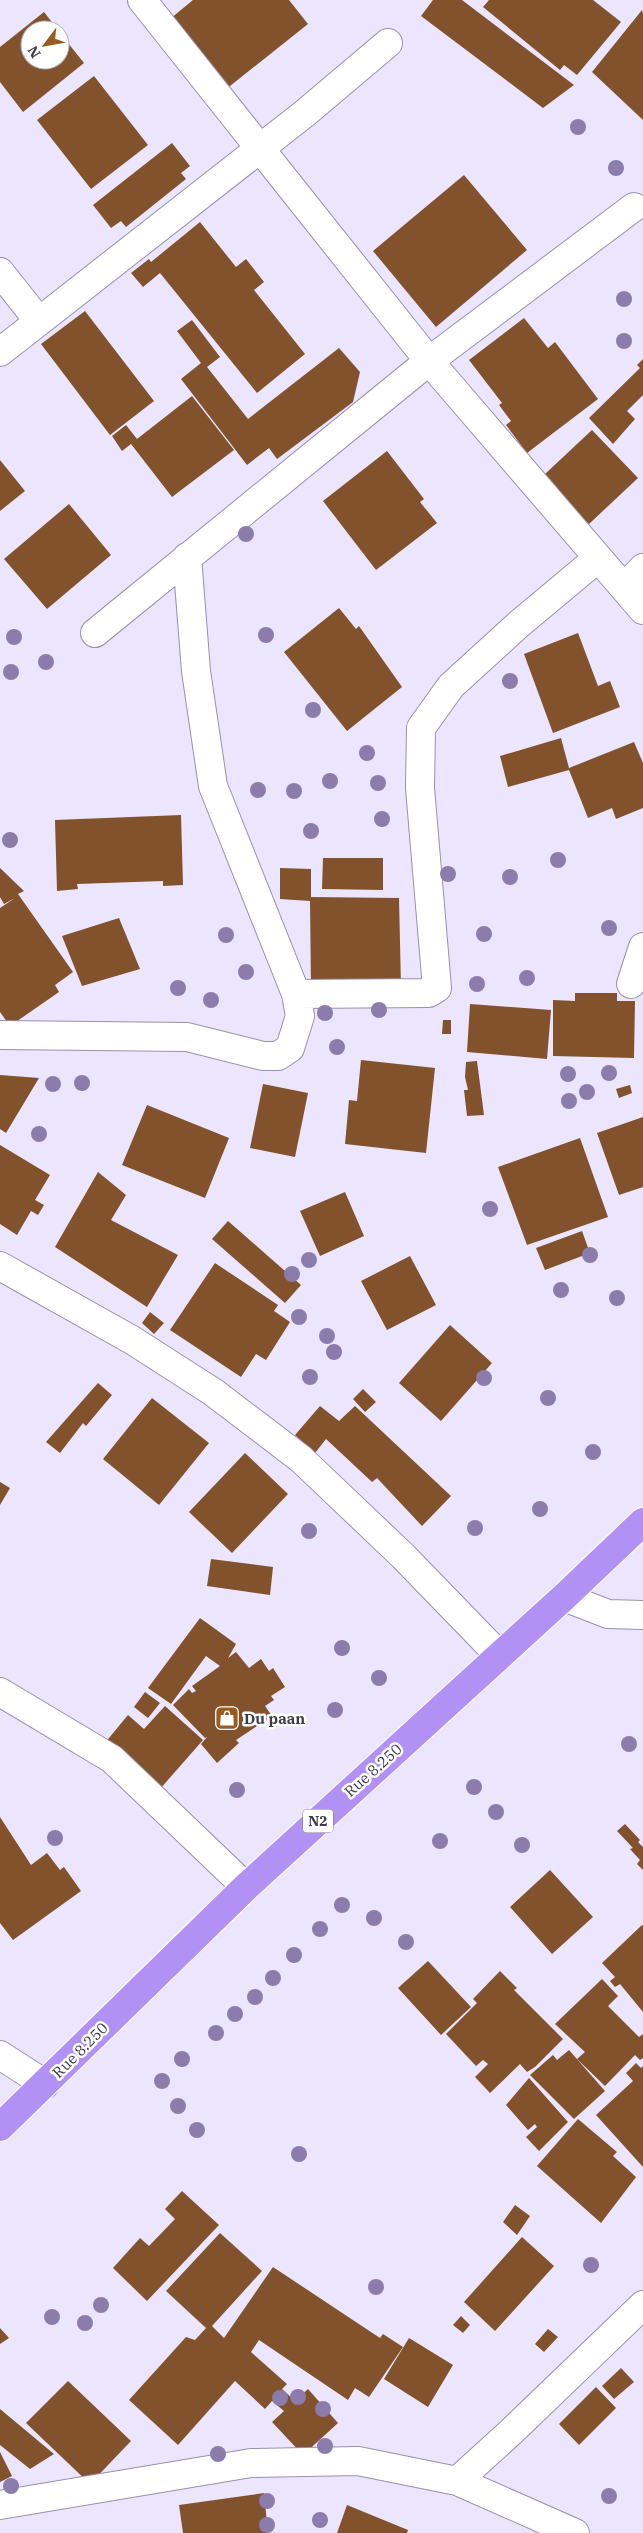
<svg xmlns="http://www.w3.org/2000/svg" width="643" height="2533" font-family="'IBM Plex Serif',serif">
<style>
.building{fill:#81522c}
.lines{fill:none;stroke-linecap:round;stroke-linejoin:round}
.minor-casing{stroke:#9891ac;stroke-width:30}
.highway-casing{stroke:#fff;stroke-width:30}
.minor{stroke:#fff;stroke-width:28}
.highway{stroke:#b192f4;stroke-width:28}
.tree{fill:#8c7cab}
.labels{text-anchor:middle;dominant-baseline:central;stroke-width:5;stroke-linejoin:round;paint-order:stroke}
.shield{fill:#fff;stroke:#78767e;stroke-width:1}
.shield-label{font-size:14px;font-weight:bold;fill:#3e3b46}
.poi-label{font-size:15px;font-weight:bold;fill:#3e3b46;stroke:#fff;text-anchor:start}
.street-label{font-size:15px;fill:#3e3b46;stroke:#fff}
</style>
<rect width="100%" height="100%" fill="#ebe5fd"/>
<path class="building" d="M193,0H289L308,24L220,94L165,23Z
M433,0H462L574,85L543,108L421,16Z
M489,0H593L621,22L577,75L564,65L560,70L483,7Z
M642,10L643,14V120L592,72Z
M44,12L58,30H30V60H60V33L84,63L23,112L0,82V47Z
M94,76L148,145L91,189L37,120Z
M172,143L190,166L181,173L186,179L126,227L121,221L111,228L93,205Z
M464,175L527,250L436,327L373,251Z
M200,222L236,267L246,259L264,282L254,290L305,354L257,393L160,273L143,287L131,273L149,259L151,262Z
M85,311L154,401L110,435L41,344Z
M524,318L548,348L555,342L598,399L527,453L506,425L511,421L499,405L502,403L469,360Z
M192,320L220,357L207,367L248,419L339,348L360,372L353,402L277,459L269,448L247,465L181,379L201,363L177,331Z
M643,359V395L627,411L635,419L613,444L589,418L640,368L637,365Z
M192,396L234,450L172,497L131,444L122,451L112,436L126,425L137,439Z
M592,430L638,478L589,524L584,519L570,532L529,489Z
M387,451L424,499L420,502L437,523L376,570L323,501Z
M0,460L25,491L0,511Z
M69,504L111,555L47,609L4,559Z
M339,608L356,629L359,626L402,687L347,731L284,652Z
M578,633L598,686L610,681L620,707L553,733L524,654Z
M561,738L569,768L634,742L643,763V808L616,819L612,808L588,818L569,770L508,787L500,756Z
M181,815L183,885L163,886V881L77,884L78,889L57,891L55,820Z
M323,858H383V890L322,889Z
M0,868L24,891L18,894L73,972L55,985L59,992L10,1026L0,1012V908L15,898L4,904L0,897Z
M280,868L311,869V897L399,898L401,987L311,988L310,901L280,899Z
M119,918L140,969L82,986L62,936Z
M575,993H617V1001H635L634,1058L553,1056V1000L575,1001Z
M470,1004L551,1010L547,1059L467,1052Z
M443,1020H451V1034H442Z
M361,1060L435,1068L426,1153L345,1144L349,1100L357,1101Z
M477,1061L484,1115L467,1116L464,1090H468L465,1077L466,1062Z
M0,1075L39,1078L6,1133L0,1129Z
M263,1084L308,1093L295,1157L250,1148Z
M630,1085L632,1093L619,1098L616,1089Z
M147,1105L229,1138L205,1198L122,1165Z
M643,1117V1187L619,1195L597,1133Z
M580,1138L608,1217L527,1245L498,1167Z
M0,1145L50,1175L35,1200L44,1205L38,1215L31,1211L17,1235L0,1224Z
M98,1172L126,1195L111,1220L178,1255L147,1307L55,1247Z
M345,1192L364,1236L320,1256L300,1211Z
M228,1221L301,1285L285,1303L212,1239Z
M582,1231L590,1253L545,1270L536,1248Z
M410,1256L436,1305L387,1330L361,1281Z
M215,1263L278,1305L274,1311L290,1322L266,1360L256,1354L241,1377L170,1330Z
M150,1312L164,1323L154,1334L142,1323Z
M450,1325L492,1363L441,1421L399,1383Z
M98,1383L112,1395L86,1426L83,1423L60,1453L46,1442Z
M363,1389L376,1402L365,1412L353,1399Z
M152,1398L209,1443L159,1505L103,1459Z
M320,1406L339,1421L355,1406L451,1496L422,1526L377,1478L372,1482L326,1439L315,1453L295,1435Z
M245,1453L288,1494L232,1553L189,1512Z
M0,1482L10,1488L0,1505Z
M211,1559L273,1567L270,1595L207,1586Z
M200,1618L236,1644L228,1658L236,1652L249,1668L261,1659L269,1671L273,1668L285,1687L271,1696L274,1700L265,1706L272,1716L236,1740L239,1743L217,1763L201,1744L207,1737L205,1738L173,1705L189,1689L192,1693L196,1691L192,1686L220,1666L206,1656L171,1704L148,1688Z
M145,1692L160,1703L148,1718L134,1707Z
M165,1706L203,1740L160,1789L104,1744L128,1715L144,1729Z
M0,1817L31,1865L47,1853L60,1870L64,1867L81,1891L13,1940L0,1923Z
M625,1824L640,1840L638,1842L643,1847V1870L637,1864L640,1860L630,1849L633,1848L617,1831Z
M550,1870L593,1917L552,1954L510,1907Z
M642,1925L643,1926V2012L620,1984L615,1987L610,1981L615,1977L602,1963Z
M428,1961L471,2007L441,2035L398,1988Z
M500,1971L517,1988L514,1990L563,2039L535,2067L527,2072L520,2064L490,2093L475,2077L488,2064L483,2060L476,2066L446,2034L477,2003L473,1999Z
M602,1979L618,1996L608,2006L639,2037L643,2034V2058L640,2060L635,2055L605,2086L577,2059L585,2052L555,2024Z
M569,2050L605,2091L574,2119L530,2075L553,2055L557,2060Z
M636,2063L641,2068L643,2066V2167L596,2115L633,2081L626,2073Z
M529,2078L568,2122L539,2151L526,2137L537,2127L535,2124L528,2130L506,2105Z
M578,2119L617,2152L613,2156L636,2177L601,2223L537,2166Z
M182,2191L219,2225L147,2301L113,2268L140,2238L149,2246L175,2219L165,2209Z
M515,2205L530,2216L517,2235L503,2222Z
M220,2233L262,2271L212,2326L224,2338L273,2267L380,2338L383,2334L403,2347L369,2397L355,2388L348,2400L259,2340L251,2352L287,2384L282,2389L295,2401L308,2389L338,2423L303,2455L272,2422L284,2411L272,2401L265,2409L235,2381L178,2445L129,2400L186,2337L195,2340L206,2328L166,2291Z
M522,2237L554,2266L495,2331L464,2302Z
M461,2316L470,2325L463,2333L453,2325Z
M0,2328L9,2338L0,2344Z
M548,2329L558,2337L544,2352L535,2344Z
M409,2338L453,2365L428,2407L384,2379Z
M621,2368L634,2382L614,2399L602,2386Z
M68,2381L131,2441L90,2484L26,2423Z
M596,2387L616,2408L579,2445L559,2424Z
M0,2409L54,2454L30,2469L0,2445Z
M0,2452L12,2476L0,2482Z
M264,2493L268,2533H183L179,2505Z
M347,2505L408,2530L407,2533H337Z"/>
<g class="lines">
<g class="minor-casing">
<path id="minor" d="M142,0L429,361L643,610
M0,272L38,320
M0,352L304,114L388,43
M624,588L643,568
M95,633L429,361L634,207
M631,984L643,947
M296,994L429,993L437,988L420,788L421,728L451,686L519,624L598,558
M0,1035L187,1037L263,1056H278L290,1048L300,1016L296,994L213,786L196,671L187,557
M0,1266L132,1340L213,1392L301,1459L403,1556L499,1655
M564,1597L608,1614L643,1615
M0,1692L112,1759L246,1887
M0,2055L45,2084
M0,2505L251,2463L358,2461L457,2481
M575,2533L457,2481L512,2431L643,2305"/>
</g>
<g class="highway-casing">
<path id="highway" d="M0,2127L246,1887L564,1597L643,1522"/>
</g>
<use href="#minor" class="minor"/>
<use href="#highway" class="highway"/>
</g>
<g class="tree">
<circle cx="578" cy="127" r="8"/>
<circle cx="616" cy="168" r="8"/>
<circle cx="624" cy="299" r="8"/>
<circle cx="624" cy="341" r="8"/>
<circle cx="246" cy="534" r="8"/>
<circle cx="266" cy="635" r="8"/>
<circle cx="14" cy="637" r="8"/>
<circle cx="46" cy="662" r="8"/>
<circle cx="11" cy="672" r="8"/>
<circle cx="510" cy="681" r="8"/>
<circle cx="313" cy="710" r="8"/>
<circle cx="367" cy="753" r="8"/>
<circle cx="330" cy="781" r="8"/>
<circle cx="378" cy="783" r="8"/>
<circle cx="258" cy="790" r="8"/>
<circle cx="294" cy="791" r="8"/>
<circle cx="382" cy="819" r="8"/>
<circle cx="311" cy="831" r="8"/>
<circle cx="10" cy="840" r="8"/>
<circle cx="558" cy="860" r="8"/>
<circle cx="448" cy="874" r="8"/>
<circle cx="510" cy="877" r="8"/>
<circle cx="609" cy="928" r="8"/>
<circle cx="484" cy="934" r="8"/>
<circle cx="226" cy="935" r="8"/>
<circle cx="246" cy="972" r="8"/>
<circle cx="527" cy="978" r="8"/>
<circle cx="477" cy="984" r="8"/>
<circle cx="178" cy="988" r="8"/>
<circle cx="211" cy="1000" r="8"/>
<circle cx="379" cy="1010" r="8"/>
<circle cx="325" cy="1013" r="8"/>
<circle cx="337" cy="1047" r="8"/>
<circle cx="609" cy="1073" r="8"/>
<circle cx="568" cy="1074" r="8"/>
<circle cx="82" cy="1083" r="8"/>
<circle cx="53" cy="1084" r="8"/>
<circle cx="587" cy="1092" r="8"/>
<circle cx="569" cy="1101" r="8"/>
<circle cx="39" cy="1134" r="8"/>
<circle cx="490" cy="1209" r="8"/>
<circle cx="590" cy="1255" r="8"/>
<circle cx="309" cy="1260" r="8"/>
<circle cx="292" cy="1274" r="8"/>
<circle cx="561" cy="1290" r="8"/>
<circle cx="617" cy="1298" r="8"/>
<circle cx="299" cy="1317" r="8"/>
<circle cx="327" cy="1336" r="8"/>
<circle cx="334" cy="1352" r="8"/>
<circle cx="310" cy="1377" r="8"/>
<circle cx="484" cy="1378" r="8"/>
<circle cx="548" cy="1398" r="8"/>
<circle cx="593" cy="1452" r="8"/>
<circle cx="540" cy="1509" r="8"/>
<circle cx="475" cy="1528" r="8"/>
<circle cx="309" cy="1531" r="8"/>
<circle cx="342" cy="1648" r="8"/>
<circle cx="379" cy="1678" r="8"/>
<circle cx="335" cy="1710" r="8"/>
<circle cx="629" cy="1744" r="8"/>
<circle cx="474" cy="1787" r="8"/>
<circle cx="237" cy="1790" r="8"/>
<circle cx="496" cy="1812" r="8"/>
<circle cx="55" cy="1838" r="8"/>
<circle cx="440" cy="1841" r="8"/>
<circle cx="522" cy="1845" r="8"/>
<circle cx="342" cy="1905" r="8"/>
<circle cx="374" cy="1918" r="8"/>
<circle cx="320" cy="1929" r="8"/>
<circle cx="406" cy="1942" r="8"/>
<circle cx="294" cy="1955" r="8"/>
<circle cx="273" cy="1978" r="8"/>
<circle cx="255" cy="1997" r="8"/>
<circle cx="235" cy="2014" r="8"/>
<circle cx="216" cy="2033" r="8"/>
<circle cx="182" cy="2059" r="8"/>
<circle cx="162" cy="2081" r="8"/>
<circle cx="178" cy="2106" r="8"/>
<circle cx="197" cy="2130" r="8"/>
<circle cx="299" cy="2154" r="8"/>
<circle cx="591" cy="2265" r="8"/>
<circle cx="376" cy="2287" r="8"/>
<circle cx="101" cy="2305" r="8"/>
<circle cx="52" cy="2317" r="8"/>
<circle cx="85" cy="2323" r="8"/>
<circle cx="298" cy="2397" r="8"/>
<circle cx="280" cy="2398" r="8"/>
<circle cx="323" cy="2409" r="8"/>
<circle cx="325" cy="2446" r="8"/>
<circle cx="218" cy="2454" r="8"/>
<circle cx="11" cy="2486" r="8"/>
<circle cx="609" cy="2496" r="8"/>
<circle cx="267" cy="2501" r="8"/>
<circle cx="320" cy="2520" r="8"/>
<circle cx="267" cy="2525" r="8"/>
</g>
<defs>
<g id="shop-square" transform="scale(1.25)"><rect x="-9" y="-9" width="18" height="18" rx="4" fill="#9a5b23" stroke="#fff"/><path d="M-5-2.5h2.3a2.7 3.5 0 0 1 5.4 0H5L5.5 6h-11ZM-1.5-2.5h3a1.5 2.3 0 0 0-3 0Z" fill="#fff"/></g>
</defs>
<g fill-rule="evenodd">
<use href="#shop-square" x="227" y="1718"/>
</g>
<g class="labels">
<rect class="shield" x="303" y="1809.5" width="30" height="23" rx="4"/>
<g class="shield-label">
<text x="318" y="1821">N2</text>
</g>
<g class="poi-label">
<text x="244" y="1718">Du paan</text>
</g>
<g class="street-label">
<text transform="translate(373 1770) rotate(-42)">Rue 8.250</text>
<text transform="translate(80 2050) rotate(-45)">Rue 8.250</text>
</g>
</g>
<g transform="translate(45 45) rotate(238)"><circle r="24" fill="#ffffff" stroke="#b2b1b5"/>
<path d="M0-4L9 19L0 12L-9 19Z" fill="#9a5b23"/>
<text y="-8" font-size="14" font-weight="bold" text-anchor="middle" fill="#3e3b46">N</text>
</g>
</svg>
